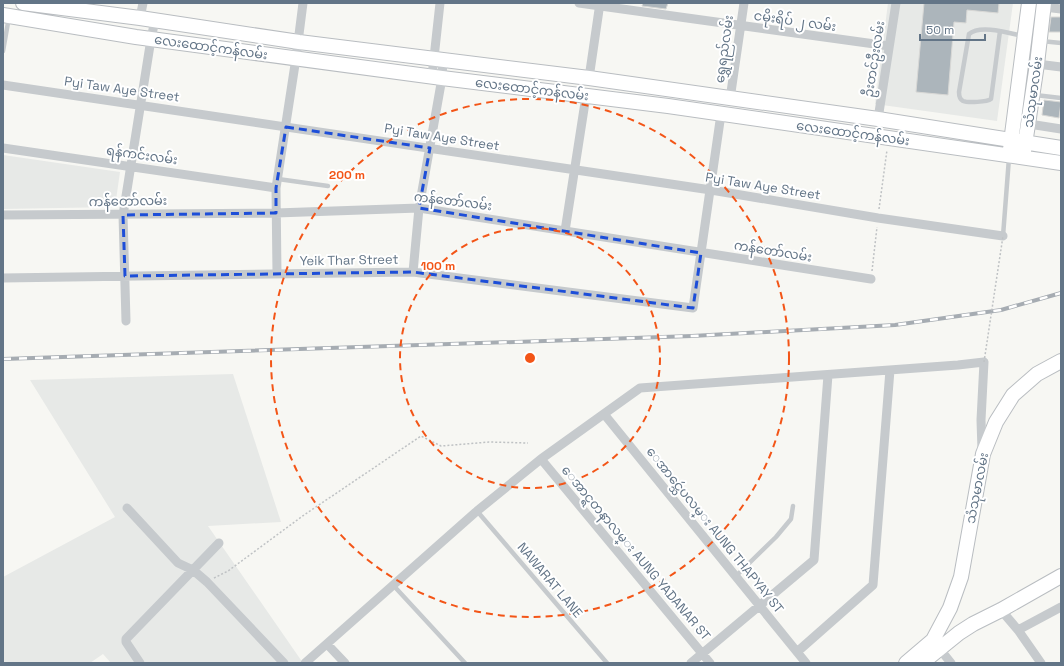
<svg xmlns="http://www.w3.org/2000/svg" width="1064" height="666" font-family="'Space Grotesk','Noto Sans Myanmar',sans-serif">
<style>
.built{fill:#e7e9e7}
.building{fill:#acb5bb;stroke:#d8d8d6}
.lines{fill:none;stroke-linecap:round;stroke-linejoin:round}
.primary-casing{stroke:#b9bdc1;stroke-width:16}
.path{stroke:#bfc2c4;stroke-width:1.5;stroke-dasharray:2 2;stroke-linecap:butt}
.lane{stroke:#c6cacd;stroke-width:4.5}
.street{stroke:#c6cacd;stroke-width:9}
.primary{stroke:#fff;stroke-width:14}
.rail-casing{stroke:#a6acb2;stroke-width:4}
.rail{stroke:#fff;stroke-width:2.5;stroke-dasharray:8;stroke-linecap:butt}
.path-bridge{stroke:#bfc2c4;stroke-width:1.5;stroke-dasharray:2 2;stroke-linecap:butt}
.marked{fill:none;stroke:#1d4ed8;stroke-width:3;stroke-dasharray:8 5;stroke-linejoin:round}
.ring{fill:none;stroke:#f35517;stroke-width:2;stroke-dasharray:7 5}
.labels{text-anchor:middle;dominant-baseline:central;stroke-width:4;stroke-linejoin:round;paint-order:stroke}
.street-label{font-size:13px;fill:#637587;stroke:#fff}
.centre{fill:#f35517;stroke:#fff;stroke-width:2}
.ring-label{font-size:12px;text-anchor:middle;font-weight:bold;fill:#f35517;stroke:#fff;stroke-width:4;stroke-linejoin:round;paint-order:stroke}
</style>
<rect width="100%" height="100%" fill="#f7f7f3"/>
<path class="built" d="M888,3H1013L997,121L875,104Z
M3,155L120,172L115,207L3,209Z
M233,374L281,522L208,526L303,663H111L103,654L90,663H3V577L115,517L30,380Z"/>
<path class="building" d="M643,3H668L666,9L642,6Z
M924,3H999L998,13L967,10L966,23L954,22L948,95L916,92Z
M1051,17H1061V32H1049Z
M1044,100L1061,102L1059,118L1042,115Z"/>
<g class="lines">
<g class="primary-casing">
<path id="primary" d="M23,3L140,18L299,42L589,78L878,119L1061,148
M3,15L136,37L442,78L668,106L1061,163
M1010,150L1029,3
M1024,151L1037,64L1044,3
M906,663L933,640L950,608L961,577L983,454L996,422L1013,395L1037,374L1061,361
M922,663L959,633L973,624L1001,610L1061,576"/>
</g>
<path class="path" d="M879,209L887,150
M872,271L877,227
M214,578L228,571L304,515L421,436L441,446L489,442L528,443"/>
<path class="lane" d="M1000,31L991,99C987,102 968,103 963,101C959,99 959,95 959,92L969,34C980,24 1009,33 1023,36
M1041,41L1061,43
M3,51L9,17
M1035,95L1061,98
M278,179L328,186
M1003,236L1009,158
M477,511L607,663
M736,576L776,537L791,519L793,506
M393,585L465,663"/>
<path class="street" d="M579,3L889,46
M1044,7L1061,9
M140,18L143,3
M1037,64L1061,67
M432,76L440,3
M589,78L600,3
M3,85L711,190L878,218L1003,236
M730,99L744,3
M878,119L896,3
M1029,124L1061,129
M3,148L276,188
M3,215L276,213L419,208L871,279
M565,231L586,96
M413,272L419,208L442,78L443,59
M277,274L276,188L296,58L303,3
M3,278L413,272L693,308L721,114
M126,321L123,215L151,39L155,20
M604,414L806,663
M541,459L710,663
M127,508L178,563L193,570L207,582L284,663
M1001,610L1018,630L1041,663
M1018,630L1061,607
M327,644L345,663
M939,648L951,663
M797,652L873,585L890,370
M140,663L126,642V639L219,543
M305,663L477,511L541,459L640,388L958,365L984,362L981,420L982,450
M691,663L814,560L828,375"/>
<use href="#primary" class="primary"/>
<g class="rail-casing">
<path id="rail" d="M3,359L692,336L895,325L1001,310L1061,293"/>
</g>
<use href="#rail" class="rail"/>
<path class="path-bridge" d="M984,362L1003,236"/>
</g>
<path class="marked" d="M286,127L430,148L419,208L701,253L693,308L413,272L125,276L123,215L276,213V188Z"/>
<g class="ring">
<circle cx="530" cy="358" r="130"/>
<circle cx="530" cy="358" r="259"/>
</g>
<g class="labels">
<g class="street-label">
<text transform="translate(795 21) rotate(8)">ငမိုးရိပ် ၂ လမ်း</text>
<text transform="translate(211 47) rotate(8)">လေးထောင့်ကန်လမ်း</text>
<text transform="translate(724 49) rotate(-82)">ရွှေရည်လမ်း</text>
<text transform="translate(874 59) rotate(-81)">ဦးတင်ဦးလမ်း</text>
<text transform="translate(122 89) rotate(8)">Pyi Taw Aye Street</text>
<text transform="translate(532 89) rotate(7)">လေးထောင့်ကန်လမ်း</text>
<text transform="translate(1033 92) rotate(-82)">သံသုမာလမ်း</text>
<text transform="translate(853 133) rotate(8)">လေးထောင့်ကန်လမ်း</text>
<text transform="translate(442 137) rotate(9)">Pyi Taw Aye Street</text>
<text transform="translate(142 155) rotate(8)">ရန်ကင်းလမ်း</text>
<text transform="translate(763 186) rotate(9)">Pyi Taw Aye Street</text>
<text transform="translate(128 201) rotate(-1)">ကန်တော်လမ်း</text>
<text transform="translate(453 201) rotate(7)">ကန်တော်လမ်း</text>
<text transform="translate(773 251) rotate(9)">ကန်တော်လမ်း</text>
<text transform="translate(349 260) rotate(-1)">Yeik Thar Street</text>
<text transform="translate(977 488) rotate(-79)">သံသုမာလမ်း</text>
<text transform="translate(715 530) rotate(51)">ေအာင္သေဴပလမ္း AUNG THAPYAY ST</text>
<text transform="translate(636 553) rotate(50)">ေအာင္ရတနာလမ္း AUNG YADANAR ST</text>
<text transform="translate(550 580) rotate(50)">NAWARAT LANE</text>
</g>
</g>
<circle cx="530" cy="358" r="6" class="centre"/>
<g class="ring-label">
<text x="347" y="179">200 m</text>
<text x="438" y="270">100 m</text>
</g>
<rect width="1064" height="666" fill="none" stroke="#637587" stroke-width="8"/>
<path d="M920 34v6h65v-6" fill="none" stroke="#637587" stroke-width="2"/>
<text x="926" y="34" font-size="12" fill="#637587" stroke="#ffffff" stroke-width="3" paint-order="stroke">50 m</text>
</svg>
